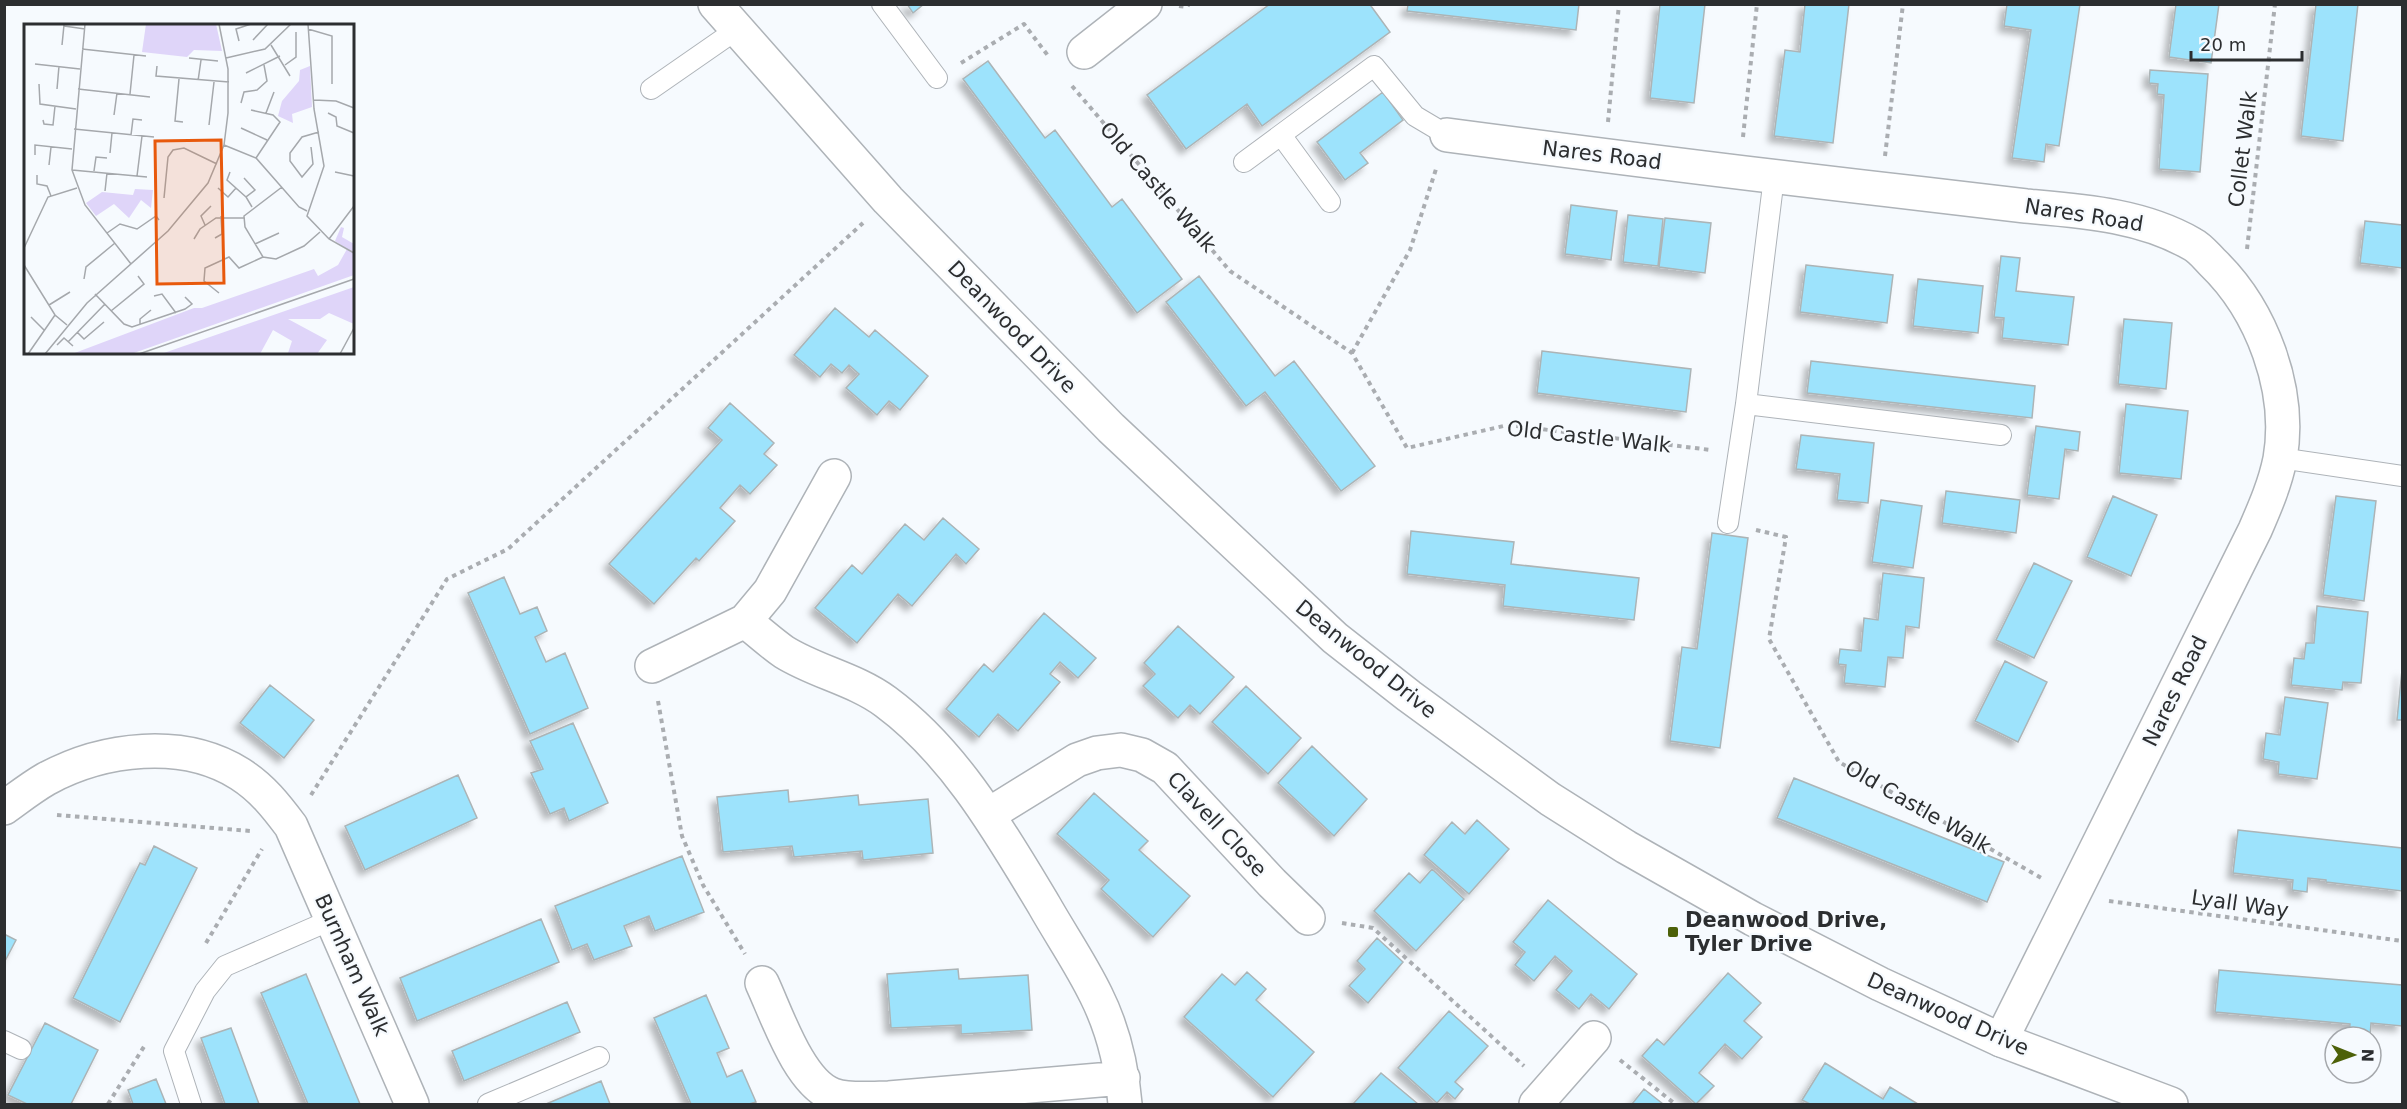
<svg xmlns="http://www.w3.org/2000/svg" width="2407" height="1109" font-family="'DejaVu Sans',sans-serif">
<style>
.building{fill:#9de3fc;stroke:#acb4b6;stroke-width:1.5;filter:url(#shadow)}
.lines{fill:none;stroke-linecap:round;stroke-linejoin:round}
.service-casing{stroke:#aeb3b8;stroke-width:22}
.minor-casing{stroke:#aeb3b8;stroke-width:36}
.tertiary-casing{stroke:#aeb3b8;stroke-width:36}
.path{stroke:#aaadb1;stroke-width:4;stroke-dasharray:4.5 4.5;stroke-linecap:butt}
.service{stroke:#fff;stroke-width:20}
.minor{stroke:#fff;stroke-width:33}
.tertiary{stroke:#fff;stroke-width:33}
.poi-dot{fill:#4d6109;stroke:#f6fafe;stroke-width:2}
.labels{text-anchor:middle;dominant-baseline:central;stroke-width:4.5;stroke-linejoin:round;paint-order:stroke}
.street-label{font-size:21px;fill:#2c2e30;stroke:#f6fafe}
.poi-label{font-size:21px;font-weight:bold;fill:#2c2e30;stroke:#f6fafe;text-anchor:start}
.inset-road{fill:none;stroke:#a5a8ac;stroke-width:1.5}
.view{fill:#e8590c;fill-opacity:0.15;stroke:#e8590c;stroke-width:3}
.inset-edge{fill:none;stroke:#2c2e30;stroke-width:3}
</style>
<defs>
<filter id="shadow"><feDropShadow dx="-5.5" dy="5.5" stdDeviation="3" flood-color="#0004"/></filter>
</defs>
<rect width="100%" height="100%" fill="#f6fafe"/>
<path class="building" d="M907,4H924L913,13Z
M1270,4H1373L1371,6L1390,32L1262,126L1247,104L1186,149L1147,95Z
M1408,4H1579L1576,30L1407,11Z
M1660,4H1705L1694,103L1650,98Z
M1805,4H1849L1833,143L1774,136L1785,50L1800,52Z
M2007,4H2080L2059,146L2046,144L2044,162L2012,158L2031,30L2004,26Z
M2176,4H2219L2211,63L2169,57Z
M2316,4H2358L2343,141L2301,136Z
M988,61L1045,138L1055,130L1112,207L1122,199L1182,279L1137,313L963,79Z
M2150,70L2208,74L2200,172L2159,169L2164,95L2157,94L2158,84L2149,83Z
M1383,92L1403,120L1360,153L1368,163L1345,180L1317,142Z
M1571,205L1617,211L1611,260L1565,254Z
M1628,215L1663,219L1658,266L1623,262Z
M1665,218L1711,223L1705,273L1659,267Z
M2365,221L2402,225V268L2360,263Z
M2001,256L2020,258L2016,291L2074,297L2068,345L2002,338L2004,318L1994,317Z
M1806,265L1893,275L1887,323L1800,312Z
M1199,276L1275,376L1294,361L1375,466L1341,491L1265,392L1246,406L1166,302Z
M1918,279L1983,286L1978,333L1913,326Z
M835,308L869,337L875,330L928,376L900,410L889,401L877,415L846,388L859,374L849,365L842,373L831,364L820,377L794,355Z
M2124,319L2172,323L2166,389L2118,384Z
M1542,351L1691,369L1686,412L1537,393Z
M1811,361L2035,386L2032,418L1807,393Z
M730,403L774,443L764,454L777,465L750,494L740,485L720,508L735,521L699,561L696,558L654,604L609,564L722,440L708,428Z
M2126,404L2188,411L2181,479L2119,473Z
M2036,426L2080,432L2078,451L2065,449L2059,499L2027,495Z
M1801,435L1874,443L1868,503L1837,500L1840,474L1796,469Z
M1946,491L2020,500L2016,533L1942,523Z
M2113,496L2157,515L2131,576L2087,557Z
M2336,496L2376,501L2364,601L2323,595Z
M1881,500L1922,506L1913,568L1872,562Z
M943,518L979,549L966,564L956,554L912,606L898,594L857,643L815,608L852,565L862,574L905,524L924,540Z
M1411,531L1514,542L1511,564L1639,578L1634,620L1503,606L1505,585L1407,574Z
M1712,533L1748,538L1720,748L1670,741L1682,647L1697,649Z
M2034,563L2072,581L2034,658L1996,640Z
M1883,573L1924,578L1919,628L1906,626L1903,658L1888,657L1885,687L1844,683L1846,665L1838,664L1840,649L1861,651L1864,618L1878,620Z
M504,577L520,614L537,607L547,631L535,637L546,662L565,653L588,708L530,734L468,593Z
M2317,606L2368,612L2361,683L2343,682L2342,690L2291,685L2294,658L2304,659L2306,643H2314Z
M1044,613L1096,658L1078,678L1060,662L1050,674L1060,682L1018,731L998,714L979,737L946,709L984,664L993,672Z
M1178,626L1234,677L1200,714L1190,705L1178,718L1143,686L1155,674L1144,663Z
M2005,661L2047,682L2018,742L1975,721Z
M2402,670V720H2397Z
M270,685L314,720L284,758L240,723Z
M1246,686L1301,738L1268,774L1212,722Z
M2285,697L2328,703L2317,779L2278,774L2279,762L2263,759L2266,733L2280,735Z
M573,723L608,803L569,821L564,808L550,814L531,773L543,769L530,741Z
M1312,746L1367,799L1334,836L1278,783Z
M458,775L477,818L365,870L345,826Z
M1794,778L2004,862L1987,902L1777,818Z
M788,790L789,802L858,795L859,805L928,799L933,853L863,860L862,851L794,857L792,846L723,852L717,797Z
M1094,793L1148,841L1139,850L1190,896L1153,937L1101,889L1109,880L1057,834Z
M1477,820L1509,849L1469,894L1424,855L1452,822L1465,834Z
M2238,830L2402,848V891L2326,882V880L2308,878L2307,892L2292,890L2293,880L2233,873Z
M154,846L197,868L120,1022L73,998L140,863L145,865Z
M682,856L704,912L655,931L649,916L624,926L632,946L594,960L587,944L572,950L555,906Z
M1432,869L1464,899L1416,951L1374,911L1409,873L1420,883Z
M1548,900L1637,974L1609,1009L1591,994L1579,1009L1556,990L1572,971L1555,956L1534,981L1515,965L1525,952L1513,942Z
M541,919L559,962L417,1021L400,978Z
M4,934L16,940L4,963Z
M1377,938L1403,962L1368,1003L1349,986L1365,969L1357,961Z
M958,969L959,979L1028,975L1032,1030L961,1034V1025L891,1028L887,974Z
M2219,970L2402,985V1026L2371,1023L2370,1037H2349L2350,1024L2215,1012Z
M1247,972L1266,989L1256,1000L1314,1052L1273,1097L1184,1017L1222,974L1235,985Z
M1728,973L1761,1003L1744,1021L1762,1037L1742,1059L1725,1044L1699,1073L1714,1086L1696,1104L1642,1056L1657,1039L1664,1045Z
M306,974L360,1104H308L261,993Z
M706,995L729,1048L717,1053L727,1077L742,1070L756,1102L749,1104H691L654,1018Z
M567,1002L580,1032L464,1081L452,1051Z
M1449,1011L1488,1046L1455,1082L1463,1089L1455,1099L1447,1092L1437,1103L1398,1068Z
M45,1023L98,1050L71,1104H27L8,1095Z
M231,1028L259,1104H225L201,1038Z
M1825,1063L1883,1099L1890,1087L1918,1104H1810L1802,1100Z
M1381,1073L1418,1104H1353Z
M156,1079L166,1104H133L128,1090Z
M601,1081L610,1104H546Z
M1644,1089L1663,1104H1632Z"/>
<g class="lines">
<g class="service-casing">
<path id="service" d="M882,4L937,78
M651,89L736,30
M1281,135L1330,202
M1244,162L1374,66L1415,116L1447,135
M1746,404L2001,435
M2280,458L2402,476
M1728,523L1746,404L1774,177
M4,1041L21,1049
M191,1104L174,1051L205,991L225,966L331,920
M488,1104L599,1057"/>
</g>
<g class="minor-casing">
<path id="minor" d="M1084,52L1145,4
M1447,135C1606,156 1765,176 1924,194C1958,198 1992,202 2026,206C2082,211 2142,215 2192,244C2200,248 2206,256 2212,262C2262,310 2292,390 2280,459C2275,484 2265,507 2255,530L2001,1040
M745,621C758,631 771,643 784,652C816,672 855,679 886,702C955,753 1000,832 1044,905C1061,935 1081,964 1096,995C1113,1029 1122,1068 1125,1104
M652,666L745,621L770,591L834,476
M4,808C18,798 32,787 46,779C103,748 183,738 240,774C262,788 276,806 291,826L412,1104
M988,815L1077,760L1097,753L1121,750L1142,755L1165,768L1272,883L1308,918
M762,983C777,1015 799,1083 833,1095C850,1101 871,1098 889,1098L1123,1078
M1536,1104L1594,1038"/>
</g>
<g class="tertiary-casing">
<path id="tertiary" d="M715,4L888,200L1111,428L1335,638L1409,696L1550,799L1626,847L1753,919L1880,984L2001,1040L2171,1104"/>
</g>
<path class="path" d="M1179,6L1187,7L1189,4
M961,63L1024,24L1049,57
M1072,86L1230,271L1352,353L1407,448L1508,425L1711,450
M1608,122L1619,4
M1743,137L1757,4
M1885,156L1903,4
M2247,249L2275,4
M1352,353L1410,250L1436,169
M1756,530L1786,537L1769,639L1839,762L2043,879
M658,701L682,836L703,885L745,954
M311,795L447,579L508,549L863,223
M57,815L250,831
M2109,901L2402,941
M1342,923L1373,928L1524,1066
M206,943L262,849
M1620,1060L1675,1104
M108,1104L145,1045"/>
<use href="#service" class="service"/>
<use href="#minor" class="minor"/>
<use href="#tertiary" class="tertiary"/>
</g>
<rect class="poi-dot" x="1667" y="926" width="12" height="12" rx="3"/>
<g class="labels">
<g class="street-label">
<text transform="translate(2243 149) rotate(-83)">Collet Walk</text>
<text transform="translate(1602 155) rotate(7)">Nares Road</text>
<text transform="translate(1158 187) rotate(49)">Old Castle Walk</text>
<text transform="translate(2084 215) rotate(9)">Nares Road</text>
<text transform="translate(1012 327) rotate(46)">Deanwood Drive</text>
<text transform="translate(1589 437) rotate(6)">Old Castle Walk</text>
<text transform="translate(1366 659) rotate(39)">Deanwood Drive</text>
<text transform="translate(2175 691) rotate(-64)">Nares Road</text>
<text transform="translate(1918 807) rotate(30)">Old Castle Walk</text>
<text transform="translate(1217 824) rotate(47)">Clavell Close</text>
<text transform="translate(2240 904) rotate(8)">Lyall Way</text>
<text transform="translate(352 965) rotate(66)">Burnham Walk</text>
<text transform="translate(1948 1014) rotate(24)">Deanwood Drive</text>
</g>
<g class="poi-label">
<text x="1685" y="920">Deanwood Drive,<tspan x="1685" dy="24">Tyler Drive</tspan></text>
</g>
</g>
<g transform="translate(24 24)">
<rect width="330" height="330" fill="#f6fafe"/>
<path d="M122,0H192L198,27L170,26L163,33L118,28ZM286,42L288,83L268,90L269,99L254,92L258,77L275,57L276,46ZM111,165L129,166L127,184L117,176L105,194L90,180L72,192L62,179L78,168L109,171ZM317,203L320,204L318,213L330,220V251L107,330H48L170,284H178L290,245L294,252L314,241L323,225L311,217ZM330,263V300L305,289L296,295H264L303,316L293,330L264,329L268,317L249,306L236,330H137Z" fill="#dfd5f9"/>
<path class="inset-road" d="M61,0L48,146L61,181L107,240M284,0L290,85L300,142L283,192L305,215L330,229M40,2L61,5M284,5L308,12V60M229,16L244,0M215,17L212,5L227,0M38,21L40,1M247,21L266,52M58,25L122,32M165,34L194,37M202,34L241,25L267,0M11,40L56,45M261,41L272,33V8M133,42L132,52L205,58M222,49L256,32M155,55L151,97L159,98M174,57L177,36M15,60L16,80L52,85M33,65L35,42M54,65L126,73M106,70L110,31M290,76L312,77L330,84M217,79L220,68L233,66L243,57L240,41M227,86L249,91L256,98L232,134M242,89L250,68M304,89L312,93L313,102L330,109M90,91L93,69M19,96L20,100L29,101L31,82M185,101L190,58M217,104L243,116M50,105L130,113M107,111L109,95L118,96M200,121L232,134L275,183L283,187M287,123L289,140L278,153L266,137V129L278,113L295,108M86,129L88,109M11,131V121L48,125M25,141L27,123M48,146L123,153M70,147L72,133L83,134M206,148L203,156L222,173M311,148L330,152M13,151V160L23,162L27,172M113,152L118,112M220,154L231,166L222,173L228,183M258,163L220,192L221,203L239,233L252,235L280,222L296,208M194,164L204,173L212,164M81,167L83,149M140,174L144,133L149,126L160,124L193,140M181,201L177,192L187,182M83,209L96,200L113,205L132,192L135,196M191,214L198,210L197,192M170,215L176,205L192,194H220M305,215L330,182M231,220L255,209M0,224L24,173L53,164M0,241L31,291L43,301M60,255L62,243L91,219M195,269L180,257L181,244L205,233L215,244L239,233M71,270L100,300L108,303L161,285L168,280L161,273M130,272L138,270L152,289M25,281L46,268M87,287L120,260L114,252M7,293L20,306M116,301V295L127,286M53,308L60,315L80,298M44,318L81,280M33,321L40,314L49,322M4,330L31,291M21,330L63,279L144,207L184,159L200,121L204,89V45L195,0M115,330L330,255M316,330L330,304"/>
<path class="view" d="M197,116L200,259L133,260L131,117Z"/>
<rect width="330" height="330" class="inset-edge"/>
</g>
<rect width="2407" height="1109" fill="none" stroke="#2c2e30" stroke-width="12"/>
<g transform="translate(2353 1055) rotate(91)"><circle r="28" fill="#f6fafe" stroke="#a5a8ac" stroke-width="1.5"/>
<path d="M0-4.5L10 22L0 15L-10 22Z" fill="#4d6109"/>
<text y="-9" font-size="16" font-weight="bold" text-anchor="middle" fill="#2c2e30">N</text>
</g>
<path d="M2191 51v9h111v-9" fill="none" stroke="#2c2e30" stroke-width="3"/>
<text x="2200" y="51" font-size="18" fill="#2c2e30" stroke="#f6fafe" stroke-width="4.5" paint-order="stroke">20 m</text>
</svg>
